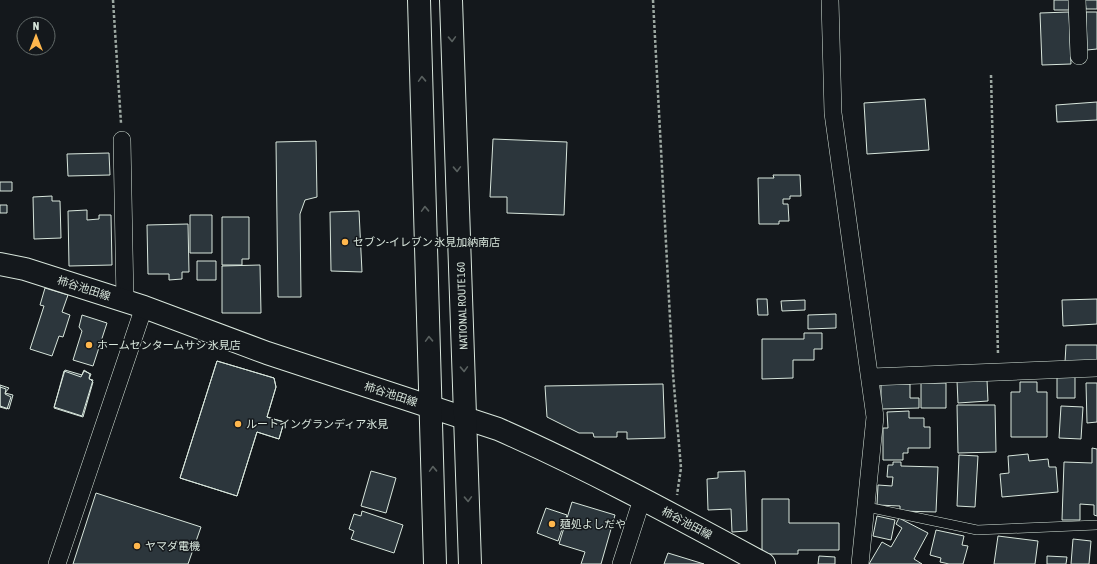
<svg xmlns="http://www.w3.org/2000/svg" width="1097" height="564" viewBox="0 0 1097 564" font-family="'Asap Condensed','Noto Sans JP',sans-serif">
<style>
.building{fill:#2c363c;stroke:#d8e6dc}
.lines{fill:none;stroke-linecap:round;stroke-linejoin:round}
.lane-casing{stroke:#d8e6dc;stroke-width:10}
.street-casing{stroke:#d8e6dc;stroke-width:18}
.secondary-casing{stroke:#d8e6dc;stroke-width:24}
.highway-casing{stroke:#d8e6dc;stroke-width:24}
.path{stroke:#9da8a2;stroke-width:2.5;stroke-dasharray:3 2;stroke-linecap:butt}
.lane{stroke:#14181c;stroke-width:9}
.street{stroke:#14181c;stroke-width:17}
.secondary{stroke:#14181c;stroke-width:22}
.highway{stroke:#14181c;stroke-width:22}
.oneway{stroke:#59605f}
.poi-dot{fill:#ffb74d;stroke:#14181c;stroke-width:1.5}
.labels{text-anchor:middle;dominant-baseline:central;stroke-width:3;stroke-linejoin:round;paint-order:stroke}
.poi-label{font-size:11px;fill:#d8e6dc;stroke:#14181c;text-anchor:start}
.street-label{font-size:11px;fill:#d8e6dc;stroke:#14181c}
</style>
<rect width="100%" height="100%" fill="#14181c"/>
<path class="building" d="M 1054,0 L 1069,0 L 1069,10 L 1054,10 Z
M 1085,0 L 1097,0 L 1097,9 L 1086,9 Z
M 1069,12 L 1071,64 L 1042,65 L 1040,13 Z
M 1086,12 L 1097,12 L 1097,49 L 1087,50 Z
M 925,99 L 929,150 L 867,154 L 864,103 Z
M 1097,102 L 1097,120 L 1057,122 L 1056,105 Z
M 493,139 L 567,142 L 564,215 L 507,213 L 507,197 L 490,197 Z
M 316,141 L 317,197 L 305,200 L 300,214 L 301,297 L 278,297 L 276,142 Z
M 109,153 L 110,175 L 68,176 L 67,154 Z
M 773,175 L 800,175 L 801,196 L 790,196 L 790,199 L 783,199 L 783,204 L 788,204 L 789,221 L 779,221 L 779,224 L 759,224 L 758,178 L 774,178 Z
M 0,182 L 12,182 L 12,191 L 0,191 Z
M 52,196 L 52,201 L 60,201 L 61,238 L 34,239 L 33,197 Z
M 0,205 L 7,205 L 7,213 L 0,213 Z
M 87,210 L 87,220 L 99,219 L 99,215 L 111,215 L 112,265 L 69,266 L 68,211 Z
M 359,211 L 362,272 L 331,271 L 330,212 Z
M 190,215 L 212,215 L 212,253 L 190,253 Z
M 222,217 L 249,217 L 249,259 L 242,259 L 242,265 L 222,265 Z
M 188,224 L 189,272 L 182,272 L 182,279 L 169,280 L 169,274 L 148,274 L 147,225 Z
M 197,261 L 216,261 L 216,280 L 197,280 Z
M 260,265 L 261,313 L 222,313 L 222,266 Z
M 45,288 L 68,295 L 62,312 L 70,315 L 63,337 L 59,336 L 52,356 L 30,349 L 44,306 L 40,305 Z
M 757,299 L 767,299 L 768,315 L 758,315 Z
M 1097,299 L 1097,324 L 1063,326 L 1062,300 Z
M 805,300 L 805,310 L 782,311 L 781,301 Z
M 836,314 L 836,328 L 808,329 L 808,315 Z
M 82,315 L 107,323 L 93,366 L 73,360 L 82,331 L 79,327 Z
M 804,333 L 822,333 L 822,349 L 814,349 L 814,360 L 793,360 L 793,378 L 762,379 L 762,339 L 804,339 Z
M 1066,345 L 1097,345 L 1097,362 L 1065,362 Z
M 217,361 L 274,378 L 276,387 L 267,417 L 284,422 L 279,439 L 257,432 L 237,496 L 180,478 Z
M 217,361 L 274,378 L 276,387 L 267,417 L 284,422 L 279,439 L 257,432 L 237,496 L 180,478 Z
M 65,370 L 82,375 L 84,371 L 91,374 L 89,379 L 93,380 L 82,416 L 54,407 Z
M 84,370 L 90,374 L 89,378 L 93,382 L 83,417 L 54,408 L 64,371 L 81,377 Z
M 1057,377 L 1075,377 L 1075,398 L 1057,398 Z
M 987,380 L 988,401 L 958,403 L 957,381 Z
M 1020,382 L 1037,382 L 1037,392 L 1047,392 L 1047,437 L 1011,437 L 1011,392 L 1020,392 Z
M 921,383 L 946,383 L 946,408 L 921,408 Z
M 1086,383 L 1097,383 L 1097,422 L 1087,423 Z
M 663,384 L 665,438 L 627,439 L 627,432 L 617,432 L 617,437 L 594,437 L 593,433 L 579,433 L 547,417 L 545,386 Z
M 881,384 L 910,384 L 910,398 L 919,398 L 919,408 L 881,409 Z
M 0,385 L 9,388 L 5,393 L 13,395 L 9,409 L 0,406 Z
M 0,387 L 6,389 L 5,394 L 11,397 L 7,409 L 0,407 Z
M 957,405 L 995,405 L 996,452 L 958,453 Z
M 1061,406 L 1083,407 L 1081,439 L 1059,438 Z
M 909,411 L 909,418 L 924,418 L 924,427 L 930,427 L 930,448 L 908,448 L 908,453 L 903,453 L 903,460 L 883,460 L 883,428 L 888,428 L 887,412 Z
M 1092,448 L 1097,449 L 1097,516 L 1094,515 L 1094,505 L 1080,504 L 1080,520 L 1062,520 L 1064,462 L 1092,463 Z
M 1028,454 L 1029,461 L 1048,459 L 1049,467 L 1056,467 L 1058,492 L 1002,497 L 1000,474 L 1009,473 L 1008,456 Z
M 959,455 L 978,456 L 975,507 L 957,506 Z
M 893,462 L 901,462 L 901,466 L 938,467 L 936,512 L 900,511 L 900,506 L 877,505 L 878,485 L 892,486 L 893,477 L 887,477 L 888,465 L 893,465 Z
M 371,471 L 396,478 L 386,513 L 361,506 Z
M 745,471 L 747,531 L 732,532 L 731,509 L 708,510 L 707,479 L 718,478 L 718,472 Z
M 96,493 L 201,527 L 188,564 L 73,564 Z
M 762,499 L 789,499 L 789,523 L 839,523 L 839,550 L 798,550 L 798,554 L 762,554 Z
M 572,502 L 615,515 L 601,564 L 581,564 L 585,552 L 559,544 Z
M 546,508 L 567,515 L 558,541 L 537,533 Z
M 362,511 L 403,525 L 394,553 L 351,539 L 354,531 L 349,529 L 354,514 L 361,516 Z
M 877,516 L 895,520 L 891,540 L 873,536 Z
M 899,518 L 928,533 L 914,559 L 922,564 L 869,564 L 882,542 L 891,547 L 902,528 L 896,524 Z
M 936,530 L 964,536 L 962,545 L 968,546 L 963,564 L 949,564 L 940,562 L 941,558 L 930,555 Z
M 998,536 L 1038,541 L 1035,564 L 994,564 Z
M 1073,539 L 1091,541 L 1089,564 L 1071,564 Z
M 668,553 L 704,564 L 664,564 Z
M 819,556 L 835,557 L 835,564 L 818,564 Z
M 1047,556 L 1067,557 L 1066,564 L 1047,564 Z"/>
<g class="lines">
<defs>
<path id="lane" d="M 867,507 L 977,530 L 1097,525"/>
<path id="street" d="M 830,0 L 833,113 L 875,417 L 860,564
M 1077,0 L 1079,56
M 122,140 L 125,301
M 871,377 L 1097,368
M 57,564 L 144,307
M 621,564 L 642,499"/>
<path id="secondary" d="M 0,264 L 25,269 L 144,307 L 267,353 L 498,429 C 589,469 677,517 764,564"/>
<path id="highway" d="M 419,0 L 435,564
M 451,0 L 470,564"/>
</defs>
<use href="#lane" class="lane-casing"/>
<use href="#street" class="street-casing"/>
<use href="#secondary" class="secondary-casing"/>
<use href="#highway" class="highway-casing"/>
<path class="path" d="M 113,0 L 121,123
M 653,0 L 673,374 L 681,468 L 677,495
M 991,75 L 998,354"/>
<use href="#lane" class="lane"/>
<use href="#street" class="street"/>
<use href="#secondary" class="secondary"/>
<use href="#highway" class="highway"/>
</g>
<defs><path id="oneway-chevron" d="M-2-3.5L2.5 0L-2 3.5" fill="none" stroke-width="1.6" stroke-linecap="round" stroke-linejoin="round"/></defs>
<g class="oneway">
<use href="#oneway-chevron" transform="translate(452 39) rotate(88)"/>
<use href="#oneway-chevron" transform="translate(422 79) rotate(-92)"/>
<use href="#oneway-chevron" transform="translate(457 169) rotate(88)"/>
<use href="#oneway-chevron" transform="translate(425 209) rotate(-92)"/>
<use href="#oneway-chevron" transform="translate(429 339) rotate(-92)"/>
<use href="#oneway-chevron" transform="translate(464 369) rotate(88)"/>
<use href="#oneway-chevron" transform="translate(433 469) rotate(-92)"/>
<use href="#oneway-chevron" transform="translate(468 499) rotate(88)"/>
</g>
<g class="poi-dot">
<circle cx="345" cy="242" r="4"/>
<circle cx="89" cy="345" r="4"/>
<circle cx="238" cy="424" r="4"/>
<circle cx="552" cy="524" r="4"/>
<circle cx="137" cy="546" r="4"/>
</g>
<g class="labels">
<g class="poi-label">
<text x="353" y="242">セブン-イレブン 氷見加納南店</text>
<text x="97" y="345">ホームセンタームサシ 氷見店</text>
<text x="246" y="424">ルートイングランディア氷見</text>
<text x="560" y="524">麺処よしだや</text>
<text x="145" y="546">ヤマダ電機</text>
</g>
<g class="street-label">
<text transform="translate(84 288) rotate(18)">柿谷池田線</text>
<text transform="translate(462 306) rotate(-92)">NATIONAL ROUTE 160</text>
<text transform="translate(391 394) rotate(18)">柿谷池田線</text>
<text transform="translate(687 523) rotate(28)">柿谷池田線</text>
</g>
</g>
<g transform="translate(36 36)"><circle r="19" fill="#14181c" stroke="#626a69"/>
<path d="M0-3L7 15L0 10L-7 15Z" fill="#ffb74d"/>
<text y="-6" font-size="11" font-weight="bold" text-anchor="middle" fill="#d8e6dc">N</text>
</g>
</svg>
